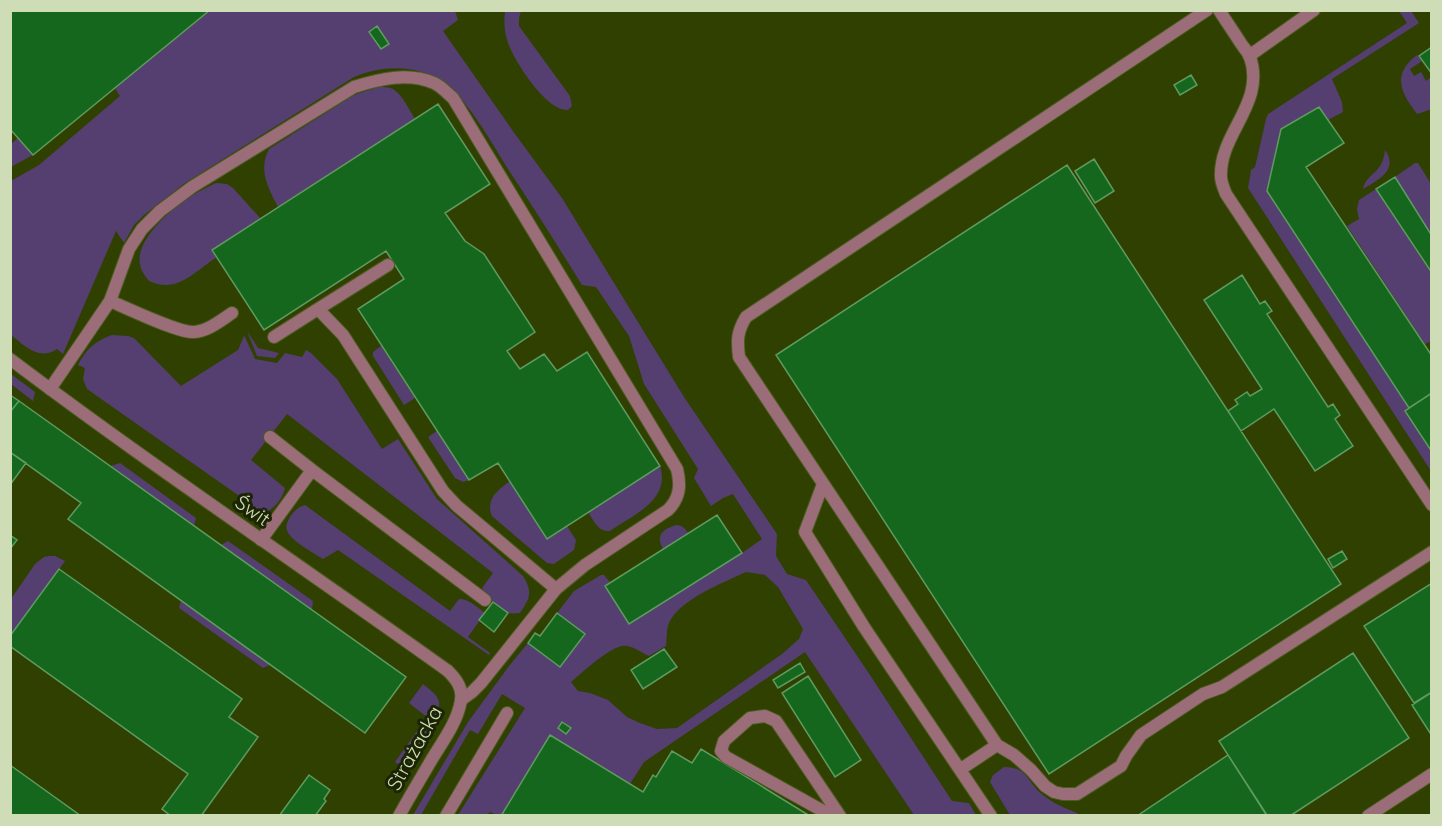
<svg xmlns="http://www.w3.org/2000/svg" width="1442" height="826" viewBox="0 0 1442 826" font-family="Quicksand,sans-serif">
<style>
.green{fill:#553e70;fill-rule:evenodd}
.building{fill:#16671e;stroke:#5f9b60;stroke-width:1.5}
.lines{fill:none;stroke-linecap:round;stroke-linejoin:round}
.lane-casing{stroke:#4d5c21;stroke-width:14}
.street-casing{stroke:#4d5c21;stroke-width:14}
.lane{stroke:#9b6d78;stroke-width:12}
.street{stroke:#9b6d78;stroke-width:12}
.labels{text-anchor:middle;dominant-baseline:central;stroke-width:6;stroke-linejoin:round;paint-order:stroke}
.street-label{font-size:20px;fill:#cfddb7;stroke:#1b2504}
</style>
<rect width="100%" height="100%" fill="#304000"/>
<path class="green" d="M 210,11 L 455,11 L 458,20 L 443,31 L 515,134 L 562,198 L 684,397 L 777,534 L 776,556 L 787,574 L 806,580 L 870,675 L 952,801 L 969,803 L 976,815 L 914,815 L 805,652 L 644,762 L 630,784 L 550,735 L 501,815 L 497,815 L 490,812 L 487,815 L 458,815 L 525,708 L 502,694 L 478,734 L 470,730 L 421,815 L 413,815 L 468,722 L 509,666 L 528,643 L 560,667 L 584,634 L 557,613 L 574,591 L 601,575 L 604,575 L 610,582 L 605,586 L 629,624 L 742,553 L 762,539 L 733,494 L 723,498 L 711,506 L 694,478 L 698,469 L 644,384 L 629,336 L 596,287 L 582,285 C 558,246 533,207 508,169 C 491,142 466,95 438,79 C 412,64 381,66 354,77 L 185,183 L 144,215 L 134,225 L 124,243 L 116,231 L 63,354 L 57,349 C 39,361 25,346 11,335 L 11,181 L 39,165 L 120,96 L 115,88 ZM 746,572 L 765,575 L 778,587 L 803,629 L 799,639 L 782,654 L 677,728 L 657,729 L 640,723 L 627,717 L 608,700 L 590,693 L 578,691 L 571,682 C 582,673 613,643 627,646 C 634,647 642,653 649,656 L 666,646 C 667,639 666,630 669,623 C 680,599 723,583 746,572 Z
M 505,11 L 521,11 L 519,18 L 519,26 L 570,96 L 572,106 L 568,110 C 546,111 515,62 508,43 C 504,32 504,22 505,11 Z
M 1399,11 L 1411,11 L 1419,23 L 1332,79 L 1342,102 L 1343,112 L 1328,120 L 1319,108 L 1281,129 L 1267,191 L 1409,408 L 1405,411 L 1431,452 L 1431,471 L 1248,188 L 1251,170 L 1255,167 L 1266,119 L 1268,114 L 1407,23 Z
M 1417,55 L 1422,61 L 1410,69 L 1414,76 L 1421,72 L 1426,81 L 1431,77 L 1432,109 L 1417,114 C 1401,93 1391,75 1417,55 Z
M 378,87 C 383,87 389,87 393,89 C 403,95 409,110 415,119 L 278,207 C 268,188 258,170 269,149 L 354,95 Z
M 18,138 L 33,155 L 11,167 L 11,144 Z
M 1385,150 C 1399,170 1378,180 1363,189 C 1366,173 1383,174 1385,150 Z
M 1415,163 L 1418,163 L 1431,184 L 1431,236 L 1395,177 Z
M 216,183 L 227,184 L 233,188 L 261,219 L 212,250 L 217,257 C 194,272 177,294 149,281 C 145,276 141,271 140,264 C 135,240 172,208 191,196 C 199,191 208,187 216,183 Z
M 1376,189 L 1431,273 L 1431,341 L 1425,344 L 1347,226 L 1359,219 L 1357,209 L 1359,200 Z
M 247,331 L 258,348 L 279,353 L 275,358 L 257,356 Z
M 112,335 L 128,336 L 134,338 L 181,386 L 238,350 L 244,336 L 245,337 L 255,359 L 277,363 L 285,353 L 302,357 L 306,350 L 311,353 L 337,379 L 382,449 L 398,439 L 437,499 L 523,576 C 533,592 530,598 520,613 C 516,613 512,614 509,613 C 500,611 485,596 482,588 L 493,573 L 287,414 L 251,460 L 285,488 C 283,498 273,512 262,512 L 87,389 L 83,379 L 85,368 L 78,365 C 86,349 95,341 112,335 Z
M 381,346 L 415,398 L 404,405 L 373,356 L 373,352 Z
M 11,374 L 35,392 L 33,401 L 11,384 Z
M 437,431 L 469,480 L 463,482 L 455,478 L 428,437 Z
M 120,463 L 196,518 L 194,526 L 111,466 Z
M 660,466 C 671,500 633,515 610,531 C 598,532 594,521 588,512 Z
M 510,481 L 567,526 L 576,540 L 574,550 L 554,564 L 547,563 L 492,516 C 485,499 498,490 510,481 Z
M 305,505 L 450,611 L 459,599 C 469,599 477,607 485,613 L 468,637 L 490,653 L 489,655 L 338,550 L 323,559 C 314,553 289,540 287,530 C 285,525 288,521 290,517 C 294,511 298,507 305,505 Z
M 676,525 C 682,525 685,528 688,533 L 663,549 C 655,535 663,529 676,525 Z
M 228,541 L 313,601 L 312,610 L 221,545 Z
M 49,556 L 55,556 L 65,561 L 11,636 L 11,599 L 35,564 L 44,557 Z
M 181,600 L 270,665 L 263,668 L 179,608 Z
M 423,684 C 429,689 437,694 439,702 C 442,714 413,753 406,765 L 399,765 L 395,762 L 427,717 L 409,703 Z
M 1004,767 C 1028,767 1026,781 1042,794 C 1052,803 1065,808 1077,813 L 1078,815 L 1010,815 L 990,782 L 993,775 Z"/>
<path class="building" d="M 10,10 L 210,10 L 33,155 L 10,129 Z
M 377,26 L 389,44 L 381,49 L 369,32 Z
M 1432,47 L 1432,74 L 1419,56 Z
M 1191,75 L 1197,85 L 1180,95 L 1174,85 Z
M 438,104 L 490,184 L 445,213 L 465,241 L 484,254 L 535,332 L 507,351 L 520,369 L 544,354 L 557,371 L 587,352 L 660,466 L 547,539 L 498,463 L 469,480 L 358,309 L 404,279 L 386,251 L 264,330 L 212,250 Z
M 1319,107 L 1344,143 L 1306,167 L 1432,356 L 1432,393 L 1409,408 L 1267,191 L 1281,129 Z
M 1094,159 L 1114,191 L 1095,203 L 1075,171 Z
M 1067,165 L 1341,584 L 1049,774 L 776,355 Z
M 1395,177 L 1432,236 L 1432,273 L 1376,189 Z
M 1242,275 L 1260,304 L 1265,301 L 1272,311 L 1267,314 L 1328,407 L 1333,404 L 1340,415 L 1335,419 L 1353,446 L 1315,471 L 1274,409 L 1241,431 L 1228,411 L 1238,404 L 1235,400 L 1247,392 L 1250,396 L 1262,389 L 1204,300 Z
M 1432,393 L 1432,452 L 1405,411 Z
M 10,395 L 19,401 L 10,412 Z
M 19,401 L 406,677 L 365,733 L 68,519 L 81,503 L 10,452 L 10,412 Z
M 10,452 L 26,463 L 10,485 Z
M 717,515 L 742,553 L 629,624 L 605,586 Z
M 10,535 L 17,540 L 10,549 Z
M 1342,551 L 1347,559 L 1333,568 L 1328,559 Z
M 59,569 L 242,699 L 229,717 L 258,737 L 201,816 L 171,816 L 162,809 L 188,774 L 10,646 L 10,636 Z
M 1432,583 L 1432,692 L 1414,703 L 1364,626 Z
M 493,602 L 508,613 L 494,632 L 479,620 Z
M 557,613 L 585,634 L 560,667 L 528,643 L 535,633 L 540,636 Z
M 664,649 L 677,667 L 643,689 L 631,670 Z
M 1353,653 L 1409,738 L 1290,816 L 1267,816 L 1219,741 Z
M 800,663 L 805,672 L 778,688 L 773,680 Z
M 808,676 L 861,760 L 835,777 L 782,693 Z
M 1432,692 L 1432,736 L 1412,705 Z
M 562,722 L 571,728 L 566,734 L 558,728 Z
M 550,735 L 643,792 L 653,775 L 656,777 L 672,751 L 692,763 L 701,749 L 810,816 L 501,816 Z
M 1228,755 L 1267,815 L 1137,816 Z
M 10,765 L 81,816 L 10,816 Z
M 309,775 L 330,790 L 324,799 L 326,801 L 315,816 L 279,816 Z"/>
<g class="lines">
<defs>
<path id="lane" d="M 1219,10 C 1226,21 1233,31 1240,42 C 1243,47 1248,52 1250,57 C 1266,104 1219,133 1221,177 C 1221,182 1224,189 1226,194 L 1432,505
M 1249,56 L 1314,10
M 110,301 C 127,308 178,333 194,332 C 208,331 220,321 232,313
M 318,309 L 388,265
M 274,337 L 318,309 L 343,335 L 443,491 L 457,506 L 556,589
M 50,389 L 110,301 L 129,249 L 142,229 L 160,211 L 192,187 L 354,87 C 379,79 408,72 434,83 C 441,86 447,93 453,98 L 677,469 C 681,485 680,498 668,510 L 585,565 L 556,589 L 481,683 L 472,692 L 461,700
M 270,437 L 312,470
M 823,484 L 805,532 L 864,627 L 991,816
M 261,540 L 312,470 L 485,600
M 997,745 L 739,357 C 737,340 737,332 746,317 L 1207,10
M 961,769 L 997,745 L 1014,755 L 1031,770 L 1045,786 L 1054,792 L 1063,794 L 1077,794 L 1121,766 L 1126,756 L 1141,735 L 1203,694 L 1222,687 L 1432,552
M 446,816 L 507,713
M 832,816 L 726,757 L 721,751 L 724,741 L 750,718 L 765,716 L 776,721 L 840,816
M 1368,816 L 1432,774"/>
<path id="street" d="M 10,359 C 153,467 303,567 448,671 C 456,679 463,688 461,700 C 458,721 443,741 432,759 C 421,778 410,796 399,816"/>
</defs>
<use href="#lane" class="lane-casing"/>
<use href="#street" class="street-casing"/>
<use href="#lane" class="lane"/>
<use href="#street" class="street"/>
</g>
<g class="labels">
<g class="street-label">
<text transform="translate(253 510) rotate(35)">Świt</text>
<text transform="translate(414 748) rotate(-61)">Strażacka</text>
</g>
</g>
<rect width="1442" height="826" fill="none" stroke="#cfddb7" stroke-width="24"/>
</svg>
